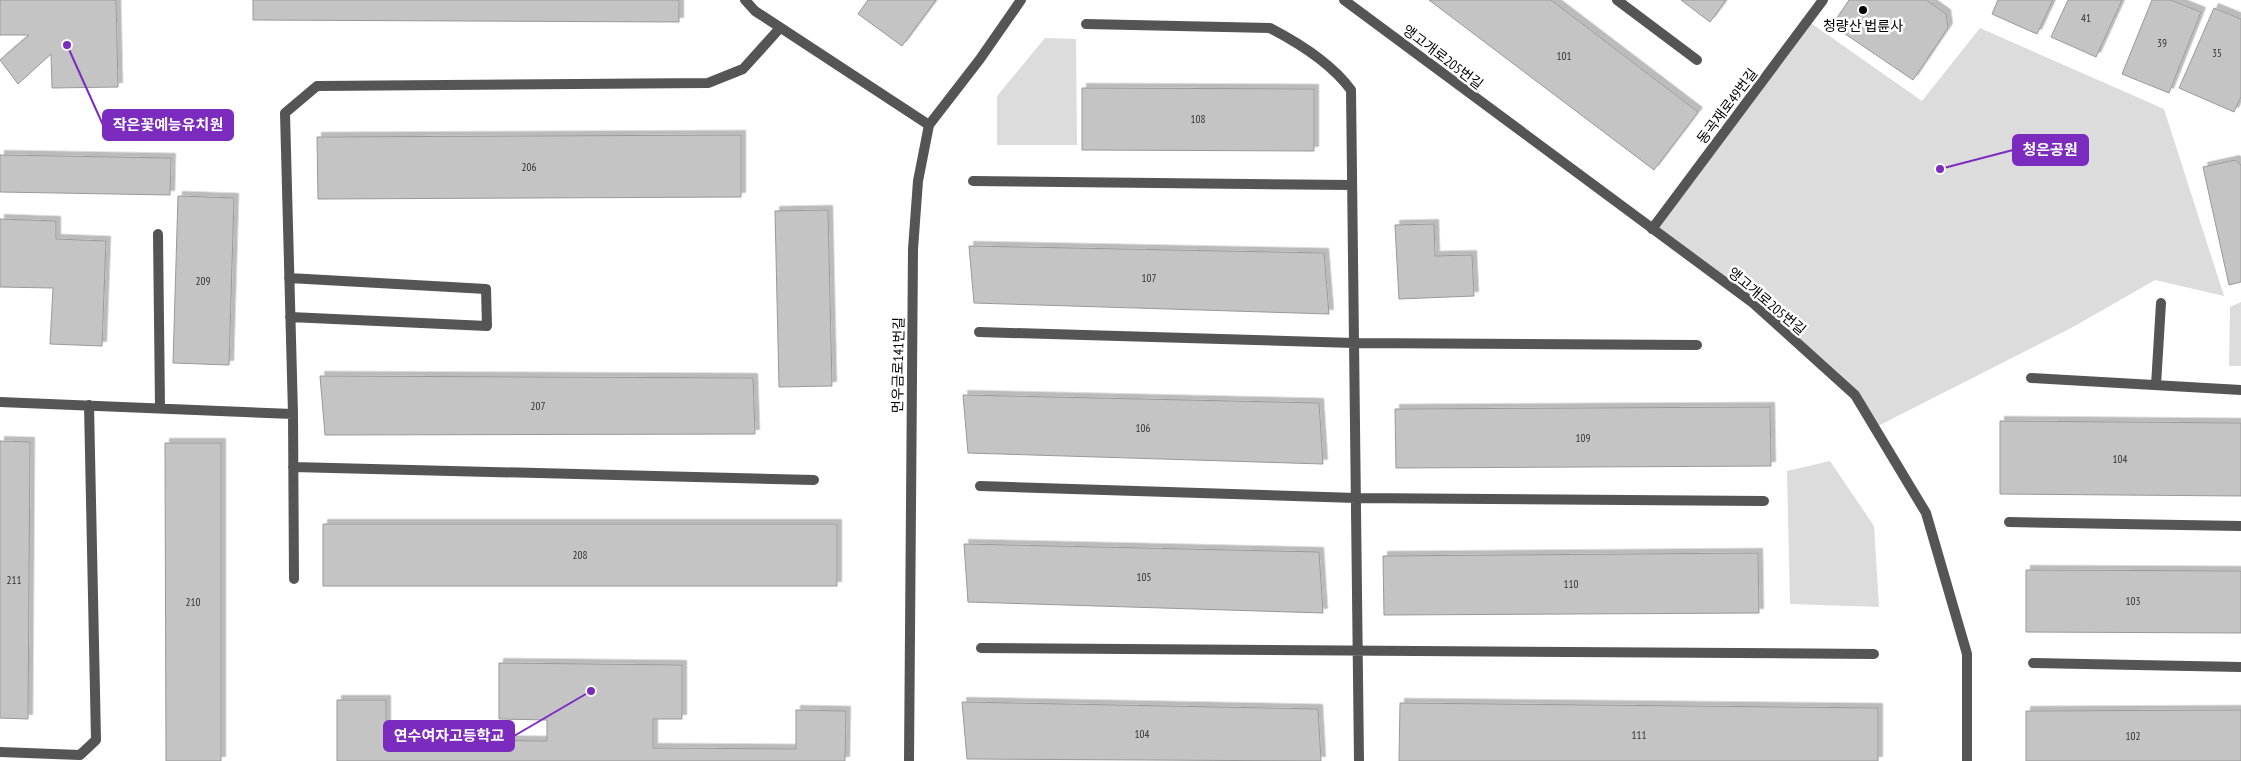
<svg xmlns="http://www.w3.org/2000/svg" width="2241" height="761" viewBox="0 0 2241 761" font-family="'PT Sans Narrow','Noto Sans KR',sans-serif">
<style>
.green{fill:#dcdcdc}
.building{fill:#c4c4c4;stroke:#999;filter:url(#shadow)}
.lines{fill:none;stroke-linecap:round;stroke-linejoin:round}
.service{stroke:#555;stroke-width:10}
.minor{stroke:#555;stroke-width:10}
.poi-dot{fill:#000;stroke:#fff;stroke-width:2}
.labels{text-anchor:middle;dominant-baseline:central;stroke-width:5;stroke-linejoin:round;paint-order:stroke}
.number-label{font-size:11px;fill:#313131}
.poi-label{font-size:14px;fill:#000;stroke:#fff}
.street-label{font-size:14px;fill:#000;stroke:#fff}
.leader{fill:none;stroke:#7b2cbf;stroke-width:2}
.callout-dot{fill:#7b2cbf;stroke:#fff;stroke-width:2}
.callout{fill:#7b2cbf;stroke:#7b2cbf;stroke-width:2}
.callout-label{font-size:15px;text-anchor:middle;font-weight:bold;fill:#fff}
</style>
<defs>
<filter id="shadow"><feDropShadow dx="4.5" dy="-4.5" stdDeviation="0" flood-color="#0004"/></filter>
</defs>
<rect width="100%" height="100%" fill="#fff"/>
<path class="green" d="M 1808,21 L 1922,101 L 1980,28 L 2164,109 L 2224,296 L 2155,280 L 2073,327 L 1874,428 L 1855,395 L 1753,303 L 1652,229 Z
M 1045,38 L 1076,39 L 1077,145 L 997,145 L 997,96 Z
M 2241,302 L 2241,366 L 2229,366 L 2230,307 Z
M 1830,461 L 1874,526 L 1879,607 L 1790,604 L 1787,471 Z"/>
<path class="building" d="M 0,0 L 116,0 L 118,87 L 52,88 L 51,54 L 18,84 L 0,60 L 29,35 L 0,35 Z
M 253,0 L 679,0 L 679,22 L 253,20 Z
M 868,0 L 936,0 L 902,46 L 858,14 Z
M 1429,0 L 1551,0 L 1698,112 L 1654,170 Z
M 1681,0 L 1726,0 L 1710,22 Z
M 1849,0 L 1926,0 L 1946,14 L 1948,28 L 1913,80 L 1832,25 Z
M 1998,0 L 2053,0 L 2037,34 L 1992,14 Z
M 2068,0 L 2122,0 L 2096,57 L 2051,37 Z
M 2152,0 L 2171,0 L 2201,12 L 2169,93 L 2122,74 Z
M 2214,8 L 2241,19 L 2241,97 L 2234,112 L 2179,88 Z
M 1082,88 L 1314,89 L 1314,151 L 1082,150 Z
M 741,135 L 741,197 L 318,199 L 317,137 Z
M 0,155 L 171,158 L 170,195 L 0,192 Z
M 2235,160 L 2241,165 L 2241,282 L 2229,285 L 2203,167 Z
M 178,196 L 234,198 L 229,365 L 173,363 Z
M 828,210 L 832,386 L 779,387 L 775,211 Z
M 0,219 L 56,221 L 56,239 L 106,241 L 102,346 L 50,344 L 53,288 L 0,287 Z
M 1434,224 L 1435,256 L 1472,255 L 1474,296 L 1399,299 L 1395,225 Z
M 969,246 L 1324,253 L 1329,314 L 974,303 Z
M 320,376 L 753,378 L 755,434 L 325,435 Z
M 963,395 L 1319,403 L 1323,464 L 968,453 Z
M 1770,407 L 1771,466 L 1396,468 L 1395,409 Z
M 2000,421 L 2241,423 L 2241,496 L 2000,494 Z
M 0,441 L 30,442 L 28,719 L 0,718 Z
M 165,443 L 221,443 L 221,761 L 166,761 Z
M 323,524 L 837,524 L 837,586 L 323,586 Z
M 964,544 L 1319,552 L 1323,613 L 968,602 Z
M 1758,553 L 1759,613 L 1384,615 L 1383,556 Z
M 2026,570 L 2241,571 L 2241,633 L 2026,632 Z
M 499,663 L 682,665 L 682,719 L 653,719 L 653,748 L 796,749 L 796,710 L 846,711 L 845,761 L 337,761 L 337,700 L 386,700 L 386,739 L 547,741 L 547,720 L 499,719 Z
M 962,702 L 1318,709 L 1321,761 L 967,759 Z
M 1400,703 L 1878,708 L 1878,761 L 1399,761 Z
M 2241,710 L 2241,761 L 2026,761 L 2026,711 Z"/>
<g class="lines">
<path class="service" d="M 745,0 L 755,11 L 929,125
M 1617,0 L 1697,60
M 1086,24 L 1270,28 C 1299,43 1332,64 1351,90 L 1359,761
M 973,181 L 1352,185
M 1652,229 L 1823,0
M 158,234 L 160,407
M 289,278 L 486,289 L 487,326 L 290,317
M 979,332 L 1354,343 L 1697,345
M 2031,378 L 2241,390
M 2156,385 L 2161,303
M 0,402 L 293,414
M 293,467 L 814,480
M 980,486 L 1356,498 L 1764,501
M 2009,522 L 2241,526
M 294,579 L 293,414 L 285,113 L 317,86 L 708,83 L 743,69 L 780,28
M 981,648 L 1874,654
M 2033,663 L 2241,667
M 0,752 L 80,755 L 96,740 L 89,405"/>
<path class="minor" d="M 1344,0 L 1753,303 L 1855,395 L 1926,513 L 1967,654 L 1967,761
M 909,761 L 913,249 L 918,181 L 929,125 L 980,59 L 1021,0"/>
</g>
<circle class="poi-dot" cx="1863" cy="10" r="5"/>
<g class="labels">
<g class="number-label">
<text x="2086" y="18">41</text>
<text x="2162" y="43">39</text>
<text x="2217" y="53">35</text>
<text x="1564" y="56">101</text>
<text x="1198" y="119">108</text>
<text x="529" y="167">206</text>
<text x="1149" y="278">107</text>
<text x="203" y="281">209</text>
<text x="538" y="406">207</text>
<text x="1143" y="428">106</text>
<text x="1583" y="438">109</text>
<text x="2120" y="459">104</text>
<text x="580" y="555">208</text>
<text x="1144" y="577">105</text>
<text x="14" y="580">211</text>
<text x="1571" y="584">110</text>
<text x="2133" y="601">103</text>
<text x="193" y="602">210</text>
<text x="1142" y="734">104</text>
<text x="1639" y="735">111</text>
<text x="2133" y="736">102</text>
</g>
<g class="poi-label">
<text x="1863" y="26">청량산 법륜사</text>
</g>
<g class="street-label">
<text transform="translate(1443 57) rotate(37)">앵고개로205번길</text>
<text transform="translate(1727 106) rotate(-53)">동곡재로49번길</text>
<text transform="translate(1767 301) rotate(40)">앵고개로205번길</text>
<text transform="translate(898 365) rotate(-89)">먼우금로141번길</text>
</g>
</g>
<path class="leader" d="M67 45L103 125M1940 169L2013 150M591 691L514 736"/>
<g class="callout-dot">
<circle cx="67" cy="45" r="5"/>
<circle cx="1940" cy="169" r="5"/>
<circle cx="591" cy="691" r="5"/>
</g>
<g class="callout">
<rect x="103" y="110" width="130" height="30" rx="5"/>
<rect x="2013" y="135" width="75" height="30" rx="5"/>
<rect x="384" y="721" width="130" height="30" rx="5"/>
</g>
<g class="callout-label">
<text x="168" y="130">작은꽃예능유치원</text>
<text x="2050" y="155">청은공원</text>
<text x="449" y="741">연수여자고등학교</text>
</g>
</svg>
